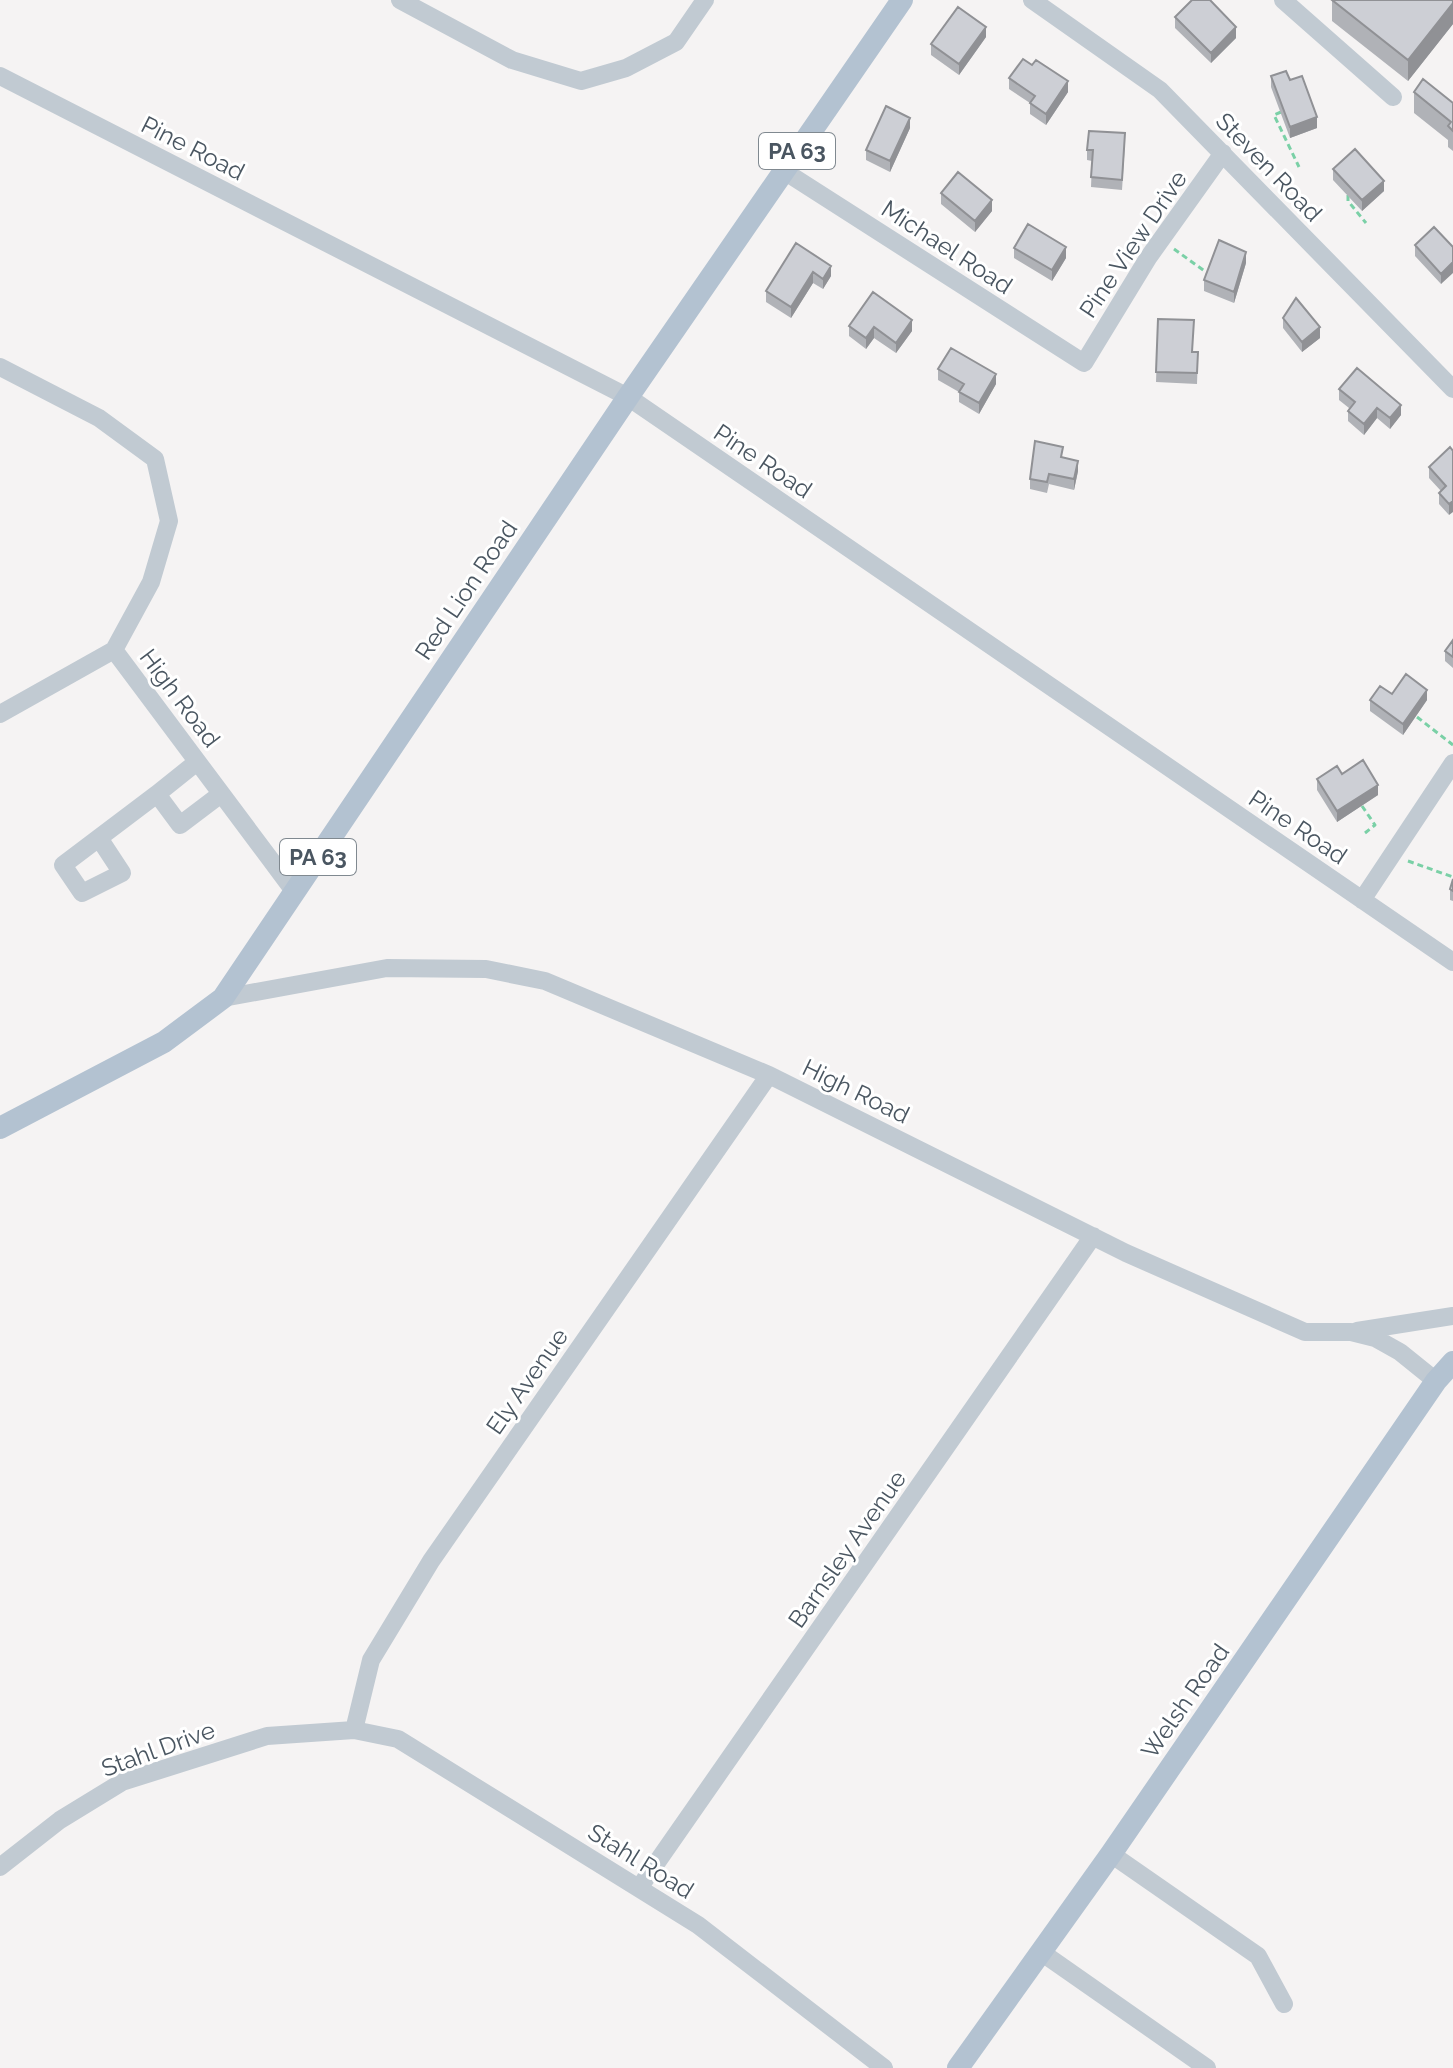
<svg xmlns="http://www.w3.org/2000/svg" width="1453" height="2068" viewBox="0 0 1453 2068" font-family="Raleway,sans-serif">
<style>
.lines{fill:none;stroke-linecap:round;stroke-linejoin:round}
.path{stroke:#7ad0a6;stroke-width:3;stroke-dasharray:6 4;stroke-linecap:butt}
.minor{stroke:#c1cad2;stroke-width:18}
.major{stroke:#b3c2d1;stroke-width:22}
.wall{fill:#b0b2b7}
.shaded-wall{fill:#909195}
.building{fill:#cdcfd5;stroke:#909195;stroke-width:2}
.labels{text-anchor:middle;dominant-baseline:central;stroke-width:6;stroke-linejoin:round;paint-order:stroke}
.shield{fill:#fff;stroke:#808990;stroke-width:2}
.shield-label{font-size:22px;font-weight:bold;fill:#4a5661}
.street-label{font-size:24px;fill:#4a5661;stroke:#fff}
</style>
<rect width="100%" height="100%" fill="#f5f3f3"/>
<g class="lines">
<path class="path" d="M 1281,112 L 1274,115 L 1299,167
M 1348,195 L 1348,201 L 1366,223
M 1174,249 L 1210,275
M 1417,717 L 1453,745
M 1362,806 L 1375,825 L 1365,833
M 1408,861 L 1453,877"/>
<path class="minor" d="M 400,0 L 512,60 L 581,81 L 626,68 L 676,42 L 705,0
M 1032,0 L 1160,90 L 1453,389
M 1283,0 L 1393,97
M 0,76 L 628,397 L 1453,962
M 784,171 L 1084,363 L 1148,258 L 1223,153
M 0,367 L 99,418 L 155,459 L 169,521 L 151,582 L 114,650 L 294,891
M 0,714 L 114,650
M 197,762 L 157,794 L 180,825 L 221,794
M 99,838 L 122,873 L 82,893 L 63,865 L 157,794
M 1362,900 L 1453,763
M 223,998 L 387,968 L 486,969 L 545,981 L 769,1075 L 1126,1253 L 1305,1332 L 1351,1332 L 1375,1338 L 1400,1352 L 1436,1381
M 1357,1331 L 1453,1316
M 354,1730 L 371,1660 L 431,1561 L 769,1075
M 1111,1854 L 1258,1956 L 1284,2004
M 0,1867 L 60,1820 L 122,1782 L 267,1736 L 354,1730 L 398,1739 L 698,1925 L 884,2068
M 639,1888 L 1093,1236
M 1041,1952 L 1207,2068"/>
<path class="major" d="M 0,1128 L 164,1042 L 223,998 L 628,397 L 902,0
M 958,2068 L 1111,1854 L 1436,1381 L 1453,1362"/>
</g>
<path class="wall" d="M 1332,0 L 1453,0 L 1453,24 L 1408,81 L 1332,21 Z
M 1175,17 L 1236,38 L 1211,63 L 1175,28 Z
M 986,37 L 959,75 L 931,55 L 931,44 Z
M 1271,76 L 1290,80 L 1317,128 L 1290,138 L 1271,87 Z
M 1009,78 L 1068,92 L 1046,125 L 1030,114 L 1030,103 L 1009,89 Z
M 1414,92 L 1453,103 L 1453,151 L 1448,147 L 1448,140 L 1414,113 Z
M 910,128 L 890,172 L 866,160 L 866,150 Z
M 1125,143 L 1122,190 L 1091,187 L 1092,161 L 1087,160 L 1087,150 Z
M 1333,169 L 1384,191 L 1362,211 L 1333,180 Z
M 941,193 L 992,211 L 975,232 L 941,204 Z
M 796,243 L 831,276 L 823,289 L 813,283 L 791,318 L 766,302 L 766,291 Z
M 1415,245 L 1453,247 L 1441,284 L 1415,256 Z
M 1014,248 L 1066,258 L 1052,281 L 1014,258 Z
M 1246,263 L 1234,303 L 1204,291 L 1204,280 Z
M 1283,318 L 1320,338 L 1302,352 L 1283,328 Z
M 1158,319 L 1193,352 L 1198,352 L 1197,384 L 1156,382 Z
M 849,326 L 912,331 L 896,353 L 874,338 L 866,349 L 849,336 Z
M 938,369 L 996,384 L 979,414 L 959,402 L 959,392 L 938,380 Z
M 1339,389 L 1401,415 L 1390,429 L 1377,418 L 1364,435 L 1348,421 L 1348,411 L 1349,408 L 1339,400 Z
M 1450,447 L 1449,515 L 1439,504 L 1439,493 L 1441,491 L 1429,478 L 1429,467 Z
M 1063,457 L 1078,471 L 1074,490 L 1049,484 L 1047,493 L 1030,489 L 1030,479 Z
M 1453,640 L 1453,668 L 1445,661 L 1445,651 Z
M 1392,694 L 1427,700 L 1403,735 L 1370,711 L 1370,700 Z
M 1342,774 L 1378,795 L 1337,822 L 1317,790 L 1317,779 Z
M 1453,879 L 1453,901 L 1450,900 L 1450,889 Z"/>
<path class="shaded-wall" d="M 1453,3 L 1453,24 L 1408,81 L 1408,60 Z
M 986,27 L 986,37 L 959,75 L 959,64 Z
M 1236,27 L 1236,38 L 1211,63 L 1211,53 Z
M 1068,81 L 1068,92 L 1046,125 L 1046,114 Z
M 1317,117 L 1317,128 L 1290,138 L 1290,127 Z
M 910,118 L 910,128 L 890,172 L 890,161 Z
M 1384,181 L 1384,191 L 1362,211 L 1362,200 Z
M 992,200 L 992,211 L 975,232 L 975,221 Z
M 1066,247 L 1066,258 L 1052,281 L 1052,270 Z
M 1246,252 L 1246,263 L 1234,303 L 1234,292 Z
M 1453,262 L 1453,273 L 1441,284 L 1441,274 Z
M 831,266 L 831,276 L 823,289 L 823,279 Z
M 813,272 L 813,283 L 791,318 L 791,307 Z
M 912,320 L 912,331 L 896,353 L 896,343 Z
M 874,327 L 874,338 L 866,349 L 866,338 Z
M 1320,327 L 1320,338 L 1302,352 L 1302,342 Z
M 996,374 L 996,384 L 979,414 L 979,403 Z
M 1401,405 L 1401,415 L 1390,429 L 1390,418 Z
M 1377,408 L 1377,418 L 1364,435 L 1364,424 Z
M 1078,461 L 1078,471 L 1074,490 L 1074,479 Z
M 1453,501 L 1453,512 L 1449,515 L 1449,504 Z
M 1427,690 L 1427,700 L 1403,735 L 1403,724 Z
M 1378,785 L 1378,795 L 1337,822 L 1337,811 Z"/>
<path class="building" d="M 1192,0 L 1210,0 L 1236,27 L 1211,53 L 1175,17 Z
M 1332,0 L 1453,0 L 1453,3 L 1408,60 Z
M 958,7 L 986,27 L 959,64 L 931,44 Z
M 1023,59 L 1032,65 L 1036,60 L 1068,81 L 1046,114 L 1030,103 L 1035,96 L 1009,78 Z
M 1286,71 L 1290,80 L 1302,76 L 1317,117 L 1290,127 L 1271,76 Z
M 1423,79 L 1453,103 L 1453,131 L 1448,126 L 1451,122 L 1414,92 Z
M 886,106 L 910,118 L 890,161 L 866,150 Z
M 1089,131 L 1125,133 L 1122,180 L 1091,177 L 1093,150 L 1087,150 Z
M 1355,149 L 1384,181 L 1362,200 L 1333,169 Z
M 958,172 L 992,200 L 975,221 L 941,193 Z
M 1028,224 L 1066,247 L 1052,270 L 1014,248 Z
M 1434,227 L 1453,247 L 1453,262 L 1441,274 L 1415,245 Z
M 1219,240 L 1246,252 L 1234,292 L 1204,280 Z
M 796,243 L 831,266 L 823,279 L 813,272 L 791,307 L 766,291 Z
M 873,292 L 912,320 L 896,343 L 874,327 L 866,338 L 849,326 Z
M 1296,298 L 1320,327 L 1302,342 L 1283,318 Z
M 1158,319 L 1194,320 L 1192,352 L 1198,352 L 1197,373 L 1156,372 Z
M 951,348 L 996,374 L 979,403 L 959,392 L 964,384 L 938,369 Z
M 1357,368 L 1401,405 L 1390,418 L 1377,408 L 1364,424 L 1348,411 L 1355,402 L 1339,389 Z
M 1035,441 L 1063,447 L 1061,457 L 1078,461 L 1074,479 L 1049,474 L 1047,482 L 1030,479 Z
M 1450,447 L 1453,451 L 1453,501 L 1449,504 L 1439,493 L 1446,486 L 1429,467 Z
M 1453,640 L 1453,657 L 1445,651 Z
M 1406,674 L 1427,690 L 1403,724 L 1370,700 L 1380,686 L 1392,694 Z
M 1363,760 L 1378,785 L 1337,811 L 1317,779 L 1337,766 L 1342,774 Z
M 1453,879 L 1453,891 L 1450,889 Z"/>
<g class="labels">
<g class="shield">
<rect x="759" y="133" width="76" height="36" rx="6"/>
<rect x="280" y="839" width="76" height="36" rx="6"/>
</g>
<g class="shield-label">
<text x="797" y="151">PA 63</text>
<text x="318" y="857">PA 63</text>
</g>
<g class="street-label">
<text transform="translate(193 148) rotate(27)">Pine Road</text>
<text transform="translate(1269 167) rotate(46)">Steven Road</text>
<text transform="translate(1133 244) rotate(-56)">Pine View Drive</text>
<text transform="translate(947 247) rotate(33)">Michael Road</text>
<text transform="translate(763 461) rotate(34)">Pine Road</text>
<text transform="translate(466 590) rotate(-56)">Red Lion Road</text>
<text transform="translate(180 698) rotate(53)">High Road</text>
<text transform="translate(1298 827) rotate(34)">Pine Road</text>
<text transform="translate(856 1091) rotate(26)">High Road</text>
<text transform="translate(527 1381) rotate(-55)">Ely Avenue</text>
<text transform="translate(847 1549) rotate(-55)">Barnsley Avenue</text>
<text transform="translate(1185 1701) rotate(-55)">Welsh Road</text>
<text transform="translate(158 1749) rotate(-20)">Stahl Drive</text>
<text transform="translate(641 1861) rotate(32)">Stahl Road</text>
</g>
</g>
</svg>
